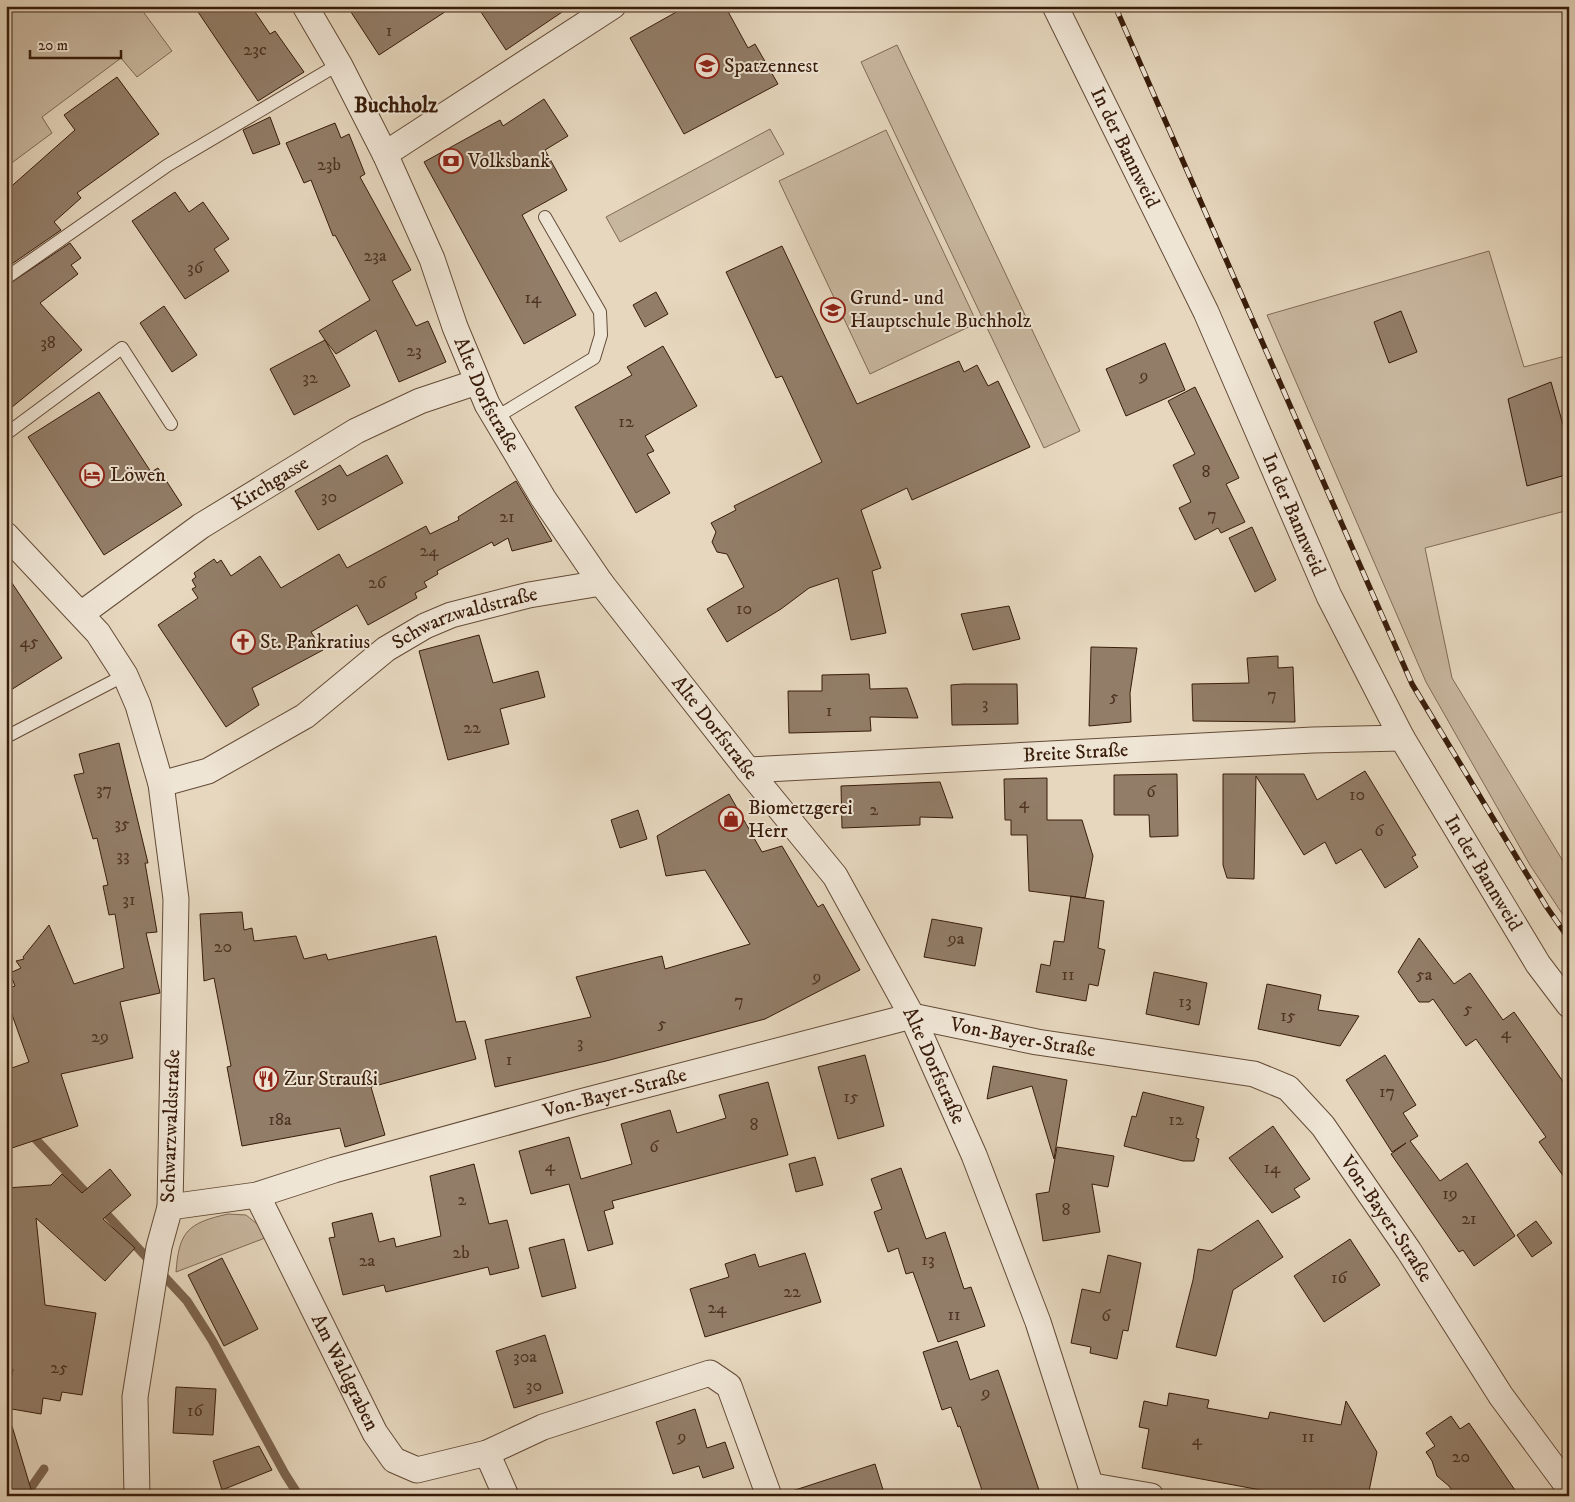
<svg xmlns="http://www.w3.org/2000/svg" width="1575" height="1502" viewBox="0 0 1575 1502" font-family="'IM FELL DW Pica',serif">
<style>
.green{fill:#c8b79f;stroke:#806a54}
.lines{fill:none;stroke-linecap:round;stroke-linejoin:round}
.stream{stroke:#7d6651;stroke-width:9}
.building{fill:#927d68;stroke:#381c0a}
.lane-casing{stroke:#644b37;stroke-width:14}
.street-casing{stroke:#644b37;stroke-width:27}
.lane{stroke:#efe5d5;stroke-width:12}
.street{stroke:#efe5d5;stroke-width:25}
.rail-casing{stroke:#381c0a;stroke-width:5.5}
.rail{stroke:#efe5d5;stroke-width:4;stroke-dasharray:11;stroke-linecap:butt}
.labels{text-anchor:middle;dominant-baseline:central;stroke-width:4;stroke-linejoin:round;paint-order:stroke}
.number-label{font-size:18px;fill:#4e3422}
.poi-label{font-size:20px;fill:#381c0a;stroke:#efe5d5;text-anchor:start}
.street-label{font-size:20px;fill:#381c0a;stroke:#efe5d5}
.quarter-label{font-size:22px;font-weight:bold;fill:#381c0a;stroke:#efe5d5}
</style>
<rect width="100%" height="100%" fill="#e6d7be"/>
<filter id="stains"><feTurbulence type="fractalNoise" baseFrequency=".004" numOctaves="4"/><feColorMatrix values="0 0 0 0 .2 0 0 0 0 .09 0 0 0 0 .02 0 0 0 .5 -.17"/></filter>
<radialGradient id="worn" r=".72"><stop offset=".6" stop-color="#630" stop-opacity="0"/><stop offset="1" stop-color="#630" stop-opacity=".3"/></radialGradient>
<path class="green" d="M 6,6 L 139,6 L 172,51 L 137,77 L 121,58 L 42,117 L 52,133 L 9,165 L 6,162 Z
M 897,45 L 1080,431 L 1044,448 L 861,62 Z
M 770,129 L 784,154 L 620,242 L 606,217 Z
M 886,130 L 977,323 L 870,374 L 779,181 Z
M 1489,251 L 1524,367 L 1569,355 L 1569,510 L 1425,548 L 1452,678 L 1569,871 L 1569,924 L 1530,865 L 1426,682 L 1267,315 Z
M 228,1214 L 246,1215 L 257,1224 L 265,1238 L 176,1272 C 179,1231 188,1223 228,1214 Z"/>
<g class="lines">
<path class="stream" d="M 28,1131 L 91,1198
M 100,1207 L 187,1301 L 212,1340 L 285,1474 L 299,1496
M 25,1496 L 44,1469"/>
</g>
<path class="building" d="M 194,6 L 251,6 L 270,34 L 275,31 L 304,72 L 258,101 Z
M 347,6 L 454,6 L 379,55 Z
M 477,6 L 571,6 L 506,50 Z
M 687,6 L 725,6 L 748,48 L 755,44 L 778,84 L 684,134 L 630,38 Z
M 117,77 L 159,134 L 77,193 L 81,198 L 54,222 L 61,230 L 6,268 L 6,191 L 75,130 L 64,115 Z
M 544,99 L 568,136 L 545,150 L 567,190 L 522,215 L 576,315 L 524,344 L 424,162 L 500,120 L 503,126 Z
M 270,117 L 280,144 L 253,154 L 243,130 Z
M 335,123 L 341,138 L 349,134 L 365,174 L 360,177 L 411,270 L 392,281 L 416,326 L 428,321 L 446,362 L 399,382 L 376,330 L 336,354 L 325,340 L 350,386 L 294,415 L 270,369 L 325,340 L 319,331 L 370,300 L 335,235 L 333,236 L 311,180 L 304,183 L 286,143 Z
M 175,192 L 189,212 L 203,202 L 229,239 L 214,249 L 229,271 L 185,299 L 132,221 Z
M 70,243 L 81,258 L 71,265 L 78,274 L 40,303 L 82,350 L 6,412 L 6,286 Z
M 782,246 L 857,404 L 959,361 L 964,372 L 977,365 L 988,386 L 998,381 L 1030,447 L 912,500 L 907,488 L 861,510 L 881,568 L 872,571 L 886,633 L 851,640 L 838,578 L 809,588 L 781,609 L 727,642 L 707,609 L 744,587 L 727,554 L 717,552 L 712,542 L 716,532 L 711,523 L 736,510 L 734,506 L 822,462 L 782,376 L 776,378 L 726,272 Z
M 656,292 L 668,314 L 645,327 L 633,305 Z
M 164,306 L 197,355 L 172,372 L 140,323 Z
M 1401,311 L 1417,352 L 1389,363 L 1374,322 Z
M 1165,343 L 1185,390 L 1126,416 L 1106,369 Z
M 663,346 L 697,406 L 645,436 L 654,451 L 647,454 L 670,493 L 636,513 L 575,407 L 632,375 L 627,367 Z
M 1551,382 L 1569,446 L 1569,474 L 1527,486 L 1508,399 Z
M 1195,387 L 1239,478 L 1226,484 L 1245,522 L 1221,533 L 1218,528 L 1195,540 L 1179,508 L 1191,502 L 1173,465 L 1195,454 L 1168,401 Z
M 99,392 L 151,472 L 158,468 L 182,505 L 104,555 L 28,437 Z
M 387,455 L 403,483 L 318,530 L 295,491 L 340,465 L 347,476 Z
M 516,481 L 552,541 L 512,551 L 508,538 L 494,546 L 492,542 L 437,571 L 438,574 L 424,582 L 427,587 L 415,593 L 417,598 L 368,625 L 357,605 L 311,632 L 323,650 L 252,688 L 259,705 L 226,727 L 158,625 L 198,598 L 192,589 L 196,587 L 192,580 L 196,577 L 194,573 L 214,559 L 217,563 L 221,560 L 231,576 L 260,556 L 281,588 L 339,554 L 347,568 L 426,526 L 430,534 L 459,520 L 458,517 Z
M 1252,527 L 1276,580 L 1255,592 L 1229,538 Z
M 6,574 L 62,658 L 6,693 Z
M 1009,606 L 1020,639 L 973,650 L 961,614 Z
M 479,635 L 493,683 L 538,671 L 545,697 L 500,709 L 509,744 L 448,760 L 419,651 Z
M 1091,647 L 1137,648 L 1130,693 L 1131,722 L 1089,726 Z
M 1278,656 L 1278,668 L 1293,667 L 1295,722 L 1193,721 L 1192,684 L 1249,683 L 1247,658 Z
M 869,674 L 870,689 L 907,688 L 918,718 L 870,717 L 871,731 L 789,733 L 788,691 L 822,691 L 822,675 Z
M 963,684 L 1017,684 L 1018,724 L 952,725 L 951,685 Z
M 119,743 L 148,863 L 145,863 L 157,932 L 146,933 L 160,993 L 120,1002 L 133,1058 L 61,1074 L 78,1126 L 6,1150 L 6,1070 L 29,1062 L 6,998 L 6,989 L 15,986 L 10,973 L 21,968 L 16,961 L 24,959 L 23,957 L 49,925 L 74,984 L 124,968 L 115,914 L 109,915 L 103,886 L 108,885 L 97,838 L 93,839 L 74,775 L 84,773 L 79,754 Z
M 1365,771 L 1416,855 L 1412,857 L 1418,867 L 1385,888 L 1361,849 L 1336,864 L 1325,842 L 1304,855 L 1256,776 L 1254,879 L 1227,878 L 1223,865 L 1223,774 L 1304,774 L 1317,800 Z
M 1177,774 L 1178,836 L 1150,837 L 1149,815 L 1114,815 L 1114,775 Z
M 1047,778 L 1047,820 L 1082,820 L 1093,856 L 1085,898 L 1029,891 L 1027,835 L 1011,835 L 1011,820 L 1005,820 L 1004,779 Z
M 940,782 L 953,818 L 920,817 L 920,825 L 842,828 L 841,786 Z
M 729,794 L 762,852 L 782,846 L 818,907 L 823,904 L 860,970 L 765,1019 L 606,1061 L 495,1087 L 485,1040 L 591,1017 L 576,977 L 662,956 L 665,969 L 750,944 L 705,870 L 666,876 L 657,836 Z
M 638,810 L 647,839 L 620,848 L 611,820 Z
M 1071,896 L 1104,901 L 1098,948 L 1105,950 L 1098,986 L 1089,984 L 1086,1001 L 1036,992 L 1041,964 L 1050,966 L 1054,941 L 1064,942 Z
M 242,912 L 244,930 L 252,928 L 254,941 L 296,936 L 304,959 L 326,954 L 328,960 L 436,936 L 456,1022 L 465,1021 L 476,1059 L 371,1087 L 385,1135 L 345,1147 L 340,1128 L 242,1146 L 227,1067 L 231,1066 L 214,978 L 204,981 L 200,914 Z
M 932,919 L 982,928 L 975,966 L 924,957 Z
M 1419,938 L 1454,984 L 1470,973 L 1503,1020 L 1514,1012 L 1569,1090 L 1569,1184 L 1539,1142 L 1546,1137 L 1476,1039 L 1466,1046 L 1433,999 L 1429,1002 L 1419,1002 L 1398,972 Z
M 1154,972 L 1207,983 L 1199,1025 L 1146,1014 Z
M 1267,984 L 1321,995 L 1318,1010 L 1359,1016 L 1340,1046 L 1258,1029 Z
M 865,1055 L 884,1126 L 838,1139 L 818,1067 Z
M 1385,1055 L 1416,1105 L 1403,1113 L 1418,1136 L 1410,1141 L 1440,1181 L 1467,1163 L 1515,1236 L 1474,1266 L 1463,1250 L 1459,1252 L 1391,1154 L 1406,1143 L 1392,1152 L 1346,1080 Z
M 993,1066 L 1067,1080 L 1054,1159 L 1032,1086 L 987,1099 Z
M 768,1082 L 788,1155 L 612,1201 L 614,1208 L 604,1211 L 613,1244 L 588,1251 L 569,1184 L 531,1194 L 519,1151 L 569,1137 L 581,1179 L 632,1164 L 621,1124 L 670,1110 L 677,1133 L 726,1118 L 719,1095 Z
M 1143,1092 L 1204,1107 L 1196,1138 L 1199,1139 L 1194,1161 L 1183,1161 L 1124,1146 L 1132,1116 L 1136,1117 Z
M 1273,1126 L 1310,1179 L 1294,1189 L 1300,1197 L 1272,1213 L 1229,1158 Z
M 1057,1147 L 1114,1156 L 1108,1187 L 1092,1184 L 1100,1232 L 1043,1241 L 1036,1194 L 1049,1192 Z
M 815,1157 L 823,1185 L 796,1192 L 789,1164 Z
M 474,1164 L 489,1224 L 507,1220 L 519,1268 L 490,1275 L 488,1267 L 386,1292 L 384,1285 L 343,1295 L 329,1238 L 335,1237 L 332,1223 L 372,1213 L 379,1242 L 394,1238 L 396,1247 L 441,1236 L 430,1176 Z
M 901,1168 L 926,1239 L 945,1232 L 964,1289 L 971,1287 L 985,1326 L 938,1342 L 913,1272 L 906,1274 L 898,1248 L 888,1252 L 874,1212 L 882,1209 L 871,1179 Z
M 110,1169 L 131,1195 L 103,1219 L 135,1248 L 105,1281 L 36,1218 L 45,1305 L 96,1313 L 82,1395 L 62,1392 L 60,1401 L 43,1398 L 41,1414 L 6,1408 L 13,1369 L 6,1369 L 6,1188 L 51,1185 L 62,1174 L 82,1193 Z
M 1258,1220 L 1283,1257 L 1233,1290 L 1216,1356 L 1176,1347 L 1193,1280 L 1198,1249 L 1211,1251 Z
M 1536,1221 L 1552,1243 L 1532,1257 L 1517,1235 Z
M 564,1239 L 576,1288 L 542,1297 L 529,1248 Z
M 1350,1239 L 1380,1285 L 1324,1322 L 1294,1276 Z
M 805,1253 L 821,1302 L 705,1337 L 690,1289 L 729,1277 L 725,1264 L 755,1254 L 759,1267 Z
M 1108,1255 L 1141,1263 L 1128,1331 L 1123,1330 L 1117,1359 L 1090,1353 L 1091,1347 L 1071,1343 L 1082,1289 L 1100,1293 Z
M 222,1258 L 258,1329 L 224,1346 L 188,1275 Z
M 545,1335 L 563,1393 L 514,1408 L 496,1351 Z
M 957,1341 L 970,1380 L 998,1370 L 1041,1496 L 984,1496 L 960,1426 L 958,1427 L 951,1407 L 942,1410 L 923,1352 Z
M 176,1387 L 216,1389 L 213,1435 L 173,1433 Z
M 1169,1393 L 1209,1400 L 1207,1408 L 1268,1419 L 1270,1412 L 1341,1425 L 1346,1401 L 1377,1452 L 1368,1496 L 1293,1496 L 1142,1468 L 1149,1429 L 1139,1427 L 1144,1401 L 1167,1406 Z
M 695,1409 L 707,1448 L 725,1442 L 734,1468 L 703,1478 L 699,1466 L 673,1474 L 656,1422 Z
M 1451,1416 L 1460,1429 L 1469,1423 L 1519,1496 L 1456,1496 L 1449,1486 L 1437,1476 L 1432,1461 L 1426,1452 L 1435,1446 L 1426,1433 Z
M 12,1426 L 33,1496 L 6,1496 L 6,1427 Z
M 259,1446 L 272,1470 L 222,1490 L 213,1461 Z
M 875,1464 L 885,1496 L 793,1496 L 792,1491 Z"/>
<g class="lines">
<defs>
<path id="lane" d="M 6,278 L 168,165 L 339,64
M 495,418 L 594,358 L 601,335 L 600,312 L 545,217
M 6,434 L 122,348 L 171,424
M 6,737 L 125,675"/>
<g id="street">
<path id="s1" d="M 305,6 L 339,64 L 385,154 L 432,259 L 455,327 L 487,404 L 543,498 L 601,583 L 748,770 L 835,876 L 912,1016 L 974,1155 L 1038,1322 L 1094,1496"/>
<path id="s2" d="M 1055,6 L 1206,312 L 1329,596 L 1402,738 L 1538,964 L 1569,1005"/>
<path d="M 385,154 L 613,6"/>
<path d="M 6,535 L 98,633 L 125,675 L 138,705 L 161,784 L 176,899 L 170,1207 L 159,1247 L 135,1397 L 137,1496"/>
<path id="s3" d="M 81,614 L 201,526 L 356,431 L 420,401 L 477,382"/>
<path id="s4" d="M 748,770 L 1313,740 L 1402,738"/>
<path id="s5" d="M 161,784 L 208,771 L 305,716 L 386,649 L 425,626 L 451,615 L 529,595 L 601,583"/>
<path id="s6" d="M 257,1195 L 375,1433 L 394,1460 L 417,1470 L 487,1453 L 543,1427 L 710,1373 L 729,1386 L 769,1496"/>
<path id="s7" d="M 170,1207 L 257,1195 L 334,1170 L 580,1102 L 912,1016 L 1037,1042 L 1254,1074 L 1288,1088 L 1323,1126 L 1409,1251 L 1501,1396 L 1569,1488"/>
<path d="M 487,1453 L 506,1496"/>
<path d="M 1093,1486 L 1151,1496"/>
</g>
</defs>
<use href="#lane" class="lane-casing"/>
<use href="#street" class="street-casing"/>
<use href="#lane" class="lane"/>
<use href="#street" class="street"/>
<defs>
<path id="rail" d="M 1115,6 L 1412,684 L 1546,906 L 1569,939"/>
</defs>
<use href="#rail" class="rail-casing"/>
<use href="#rail" class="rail"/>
</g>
<defs>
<symbol id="school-ring" viewBox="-11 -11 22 22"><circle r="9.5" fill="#efe5d5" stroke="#8f2418" stroke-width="1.5"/><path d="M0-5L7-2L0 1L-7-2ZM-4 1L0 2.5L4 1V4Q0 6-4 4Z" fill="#8f2418"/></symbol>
<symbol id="bank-ring" viewBox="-11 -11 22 22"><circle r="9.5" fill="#efe5d5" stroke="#8f2418" stroke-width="1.5"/><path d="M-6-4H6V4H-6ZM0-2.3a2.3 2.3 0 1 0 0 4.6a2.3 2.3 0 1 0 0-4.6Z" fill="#8f2418"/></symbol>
<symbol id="hotel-ring" viewBox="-11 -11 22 22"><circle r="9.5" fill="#efe5d5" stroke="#8f2418" stroke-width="1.5"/><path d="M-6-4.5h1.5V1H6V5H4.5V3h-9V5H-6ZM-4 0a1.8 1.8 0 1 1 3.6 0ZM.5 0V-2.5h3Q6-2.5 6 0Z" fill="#8f2418"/></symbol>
<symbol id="church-ring" viewBox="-11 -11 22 22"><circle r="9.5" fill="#efe5d5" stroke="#8f2418" stroke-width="1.5"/><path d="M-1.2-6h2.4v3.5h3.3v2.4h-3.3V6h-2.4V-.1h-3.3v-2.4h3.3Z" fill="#8f2418"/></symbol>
<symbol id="shop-ring" viewBox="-11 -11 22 22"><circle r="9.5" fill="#efe5d5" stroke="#8f2418" stroke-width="1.5"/><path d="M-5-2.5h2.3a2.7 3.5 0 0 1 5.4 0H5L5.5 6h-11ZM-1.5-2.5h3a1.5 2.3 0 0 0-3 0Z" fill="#8f2418"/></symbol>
<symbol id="restaurant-ring" viewBox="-11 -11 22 22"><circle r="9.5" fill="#efe5d5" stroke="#8f2418" stroke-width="1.5"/><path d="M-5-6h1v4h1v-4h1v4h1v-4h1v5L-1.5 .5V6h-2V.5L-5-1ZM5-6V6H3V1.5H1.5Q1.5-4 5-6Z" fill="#8f2418"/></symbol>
</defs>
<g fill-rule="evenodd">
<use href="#school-ring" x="693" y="52" width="28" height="28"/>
<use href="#bank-ring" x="437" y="147" width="28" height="28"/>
<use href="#school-ring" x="819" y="296" width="28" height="28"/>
<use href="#hotel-ring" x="78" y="461" width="28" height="28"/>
<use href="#church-ring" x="229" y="628" width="28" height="28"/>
<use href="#shop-ring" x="717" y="805" width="28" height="28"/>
<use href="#restaurant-ring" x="252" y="1065" width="28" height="28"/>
</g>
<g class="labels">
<g class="number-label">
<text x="389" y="31">1</text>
<text x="255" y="50">23c</text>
<text x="329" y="165">23b</text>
<text x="375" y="256">23a</text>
<text x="195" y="268">36</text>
<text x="533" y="298">14</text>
<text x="48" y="343">38</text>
<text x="414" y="351">23</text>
<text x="1144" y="376">9</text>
<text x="310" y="378">32</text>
<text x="626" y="422">12</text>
<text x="1206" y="472">8</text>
<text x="329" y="497">30</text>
<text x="1212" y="515">7</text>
<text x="507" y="517">21</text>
<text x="429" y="551">24</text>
<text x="377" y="583">26</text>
<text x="744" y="609">10</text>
<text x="29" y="642">45</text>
<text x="1272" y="695">7</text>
<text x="1114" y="697">5</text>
<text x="985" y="704">3</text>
<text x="829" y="711">1</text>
<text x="472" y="728">22</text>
<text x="104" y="790">37</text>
<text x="1151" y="792">6</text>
<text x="1357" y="795">10</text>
<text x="1024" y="803">4</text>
<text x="874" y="810">2</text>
<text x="122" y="824">35</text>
<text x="1379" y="831">6</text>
<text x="123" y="856">33</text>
<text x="129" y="900">31</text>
<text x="956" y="939">9a</text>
<text x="223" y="947">20</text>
<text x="1068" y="975">11</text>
<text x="1424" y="975">5a</text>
<text x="817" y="977">9</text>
<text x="739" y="1001">7</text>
<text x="1185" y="1002">13</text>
<text x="1468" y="1009">5</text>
<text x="1288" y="1016">15</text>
<text x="662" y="1024">5</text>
<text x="1506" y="1033">4</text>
<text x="100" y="1037">29</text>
<text x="580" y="1043">3</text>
<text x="509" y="1060">1</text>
<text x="1387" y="1092">17</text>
<text x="851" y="1097">15</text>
<text x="280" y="1120">18a</text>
<text x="1176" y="1120">12</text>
<text x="754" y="1125">8</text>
<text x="654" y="1147">6</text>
<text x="550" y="1166">4</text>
<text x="1272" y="1168">14</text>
<text x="1450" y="1194">19</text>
<text x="462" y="1200">2</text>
<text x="1066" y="1210">8</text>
<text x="1469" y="1219">21</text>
<text x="461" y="1253">2b</text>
<text x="928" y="1260">13</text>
<text x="367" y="1261">2a</text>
<text x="1339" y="1278">16</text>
<text x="792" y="1292">22</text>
<text x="717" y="1308">24</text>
<text x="954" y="1315">11</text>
<text x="1106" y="1316">6</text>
<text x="525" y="1357">30a</text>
<text x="59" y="1368">25</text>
<text x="534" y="1386">30</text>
<text x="986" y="1393">9</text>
<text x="195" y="1411">16</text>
<text x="682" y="1437">9</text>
<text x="1308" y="1437">11</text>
<text x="1197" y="1440">4</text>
<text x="1461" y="1457">20</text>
</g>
<g class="poi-label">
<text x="724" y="66">Spatzennest</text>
<text x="468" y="161">Volksbank</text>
<text x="850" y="298">Grund- und<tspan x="850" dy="23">Hauptschule Buchholz</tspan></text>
<text x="110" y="475">Löwen</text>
<text x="260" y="642">St. Pankratius</text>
<text x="748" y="808">Biometzgerei<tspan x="748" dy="23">Herr</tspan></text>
<text x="284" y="1079">Zur Straußi</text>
</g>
<g class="street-label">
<text stroke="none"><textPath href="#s2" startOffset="158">In der Bannweid</textPath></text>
<text stroke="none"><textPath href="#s1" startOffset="430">Alte Dorfstraße</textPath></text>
<text stroke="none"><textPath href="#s3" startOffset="230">Kirchgasse</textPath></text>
<text stroke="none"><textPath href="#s2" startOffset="562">In der Bannweid</textPath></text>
<text stroke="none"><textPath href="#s5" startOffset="351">Schwarzwaldstraße</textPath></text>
<text stroke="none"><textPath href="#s1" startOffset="835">Alte Dorfstraße</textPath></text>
<text stroke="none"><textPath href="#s4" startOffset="328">Breite Straße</textPath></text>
<text stroke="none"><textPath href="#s2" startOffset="968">In der Bannweid</textPath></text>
<text stroke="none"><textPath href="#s7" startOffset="880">Von-Bayer-Straße</textPath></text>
<text stroke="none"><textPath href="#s1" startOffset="1240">Alte Dorfstraße</textPath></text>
<text stroke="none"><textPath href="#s7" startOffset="460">Von-Bayer-Straße</textPath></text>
<text transform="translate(171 1126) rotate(-88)">Schwarzwaldstraße</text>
<text stroke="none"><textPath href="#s7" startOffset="1315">Von-Bayer-Straße</textPath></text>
<text stroke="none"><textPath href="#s6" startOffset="198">Am Waldgraben</textPath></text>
</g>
<g class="quarter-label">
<text x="396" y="105">Buchholz</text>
</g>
</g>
<rect width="1575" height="1502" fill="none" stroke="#e6d7be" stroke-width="25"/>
<rect x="8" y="8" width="1560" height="1487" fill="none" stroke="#381c0a" stroke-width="2.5"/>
<rect x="12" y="12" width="1550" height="1477" fill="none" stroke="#381c0a"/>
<path d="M30 50v8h91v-8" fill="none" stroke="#381c0a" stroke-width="2.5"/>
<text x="38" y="50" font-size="15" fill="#381c0a" stroke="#efe5d5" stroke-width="4" paint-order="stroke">20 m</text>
<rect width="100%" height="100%" filter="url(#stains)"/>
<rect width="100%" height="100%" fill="url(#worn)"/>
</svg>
